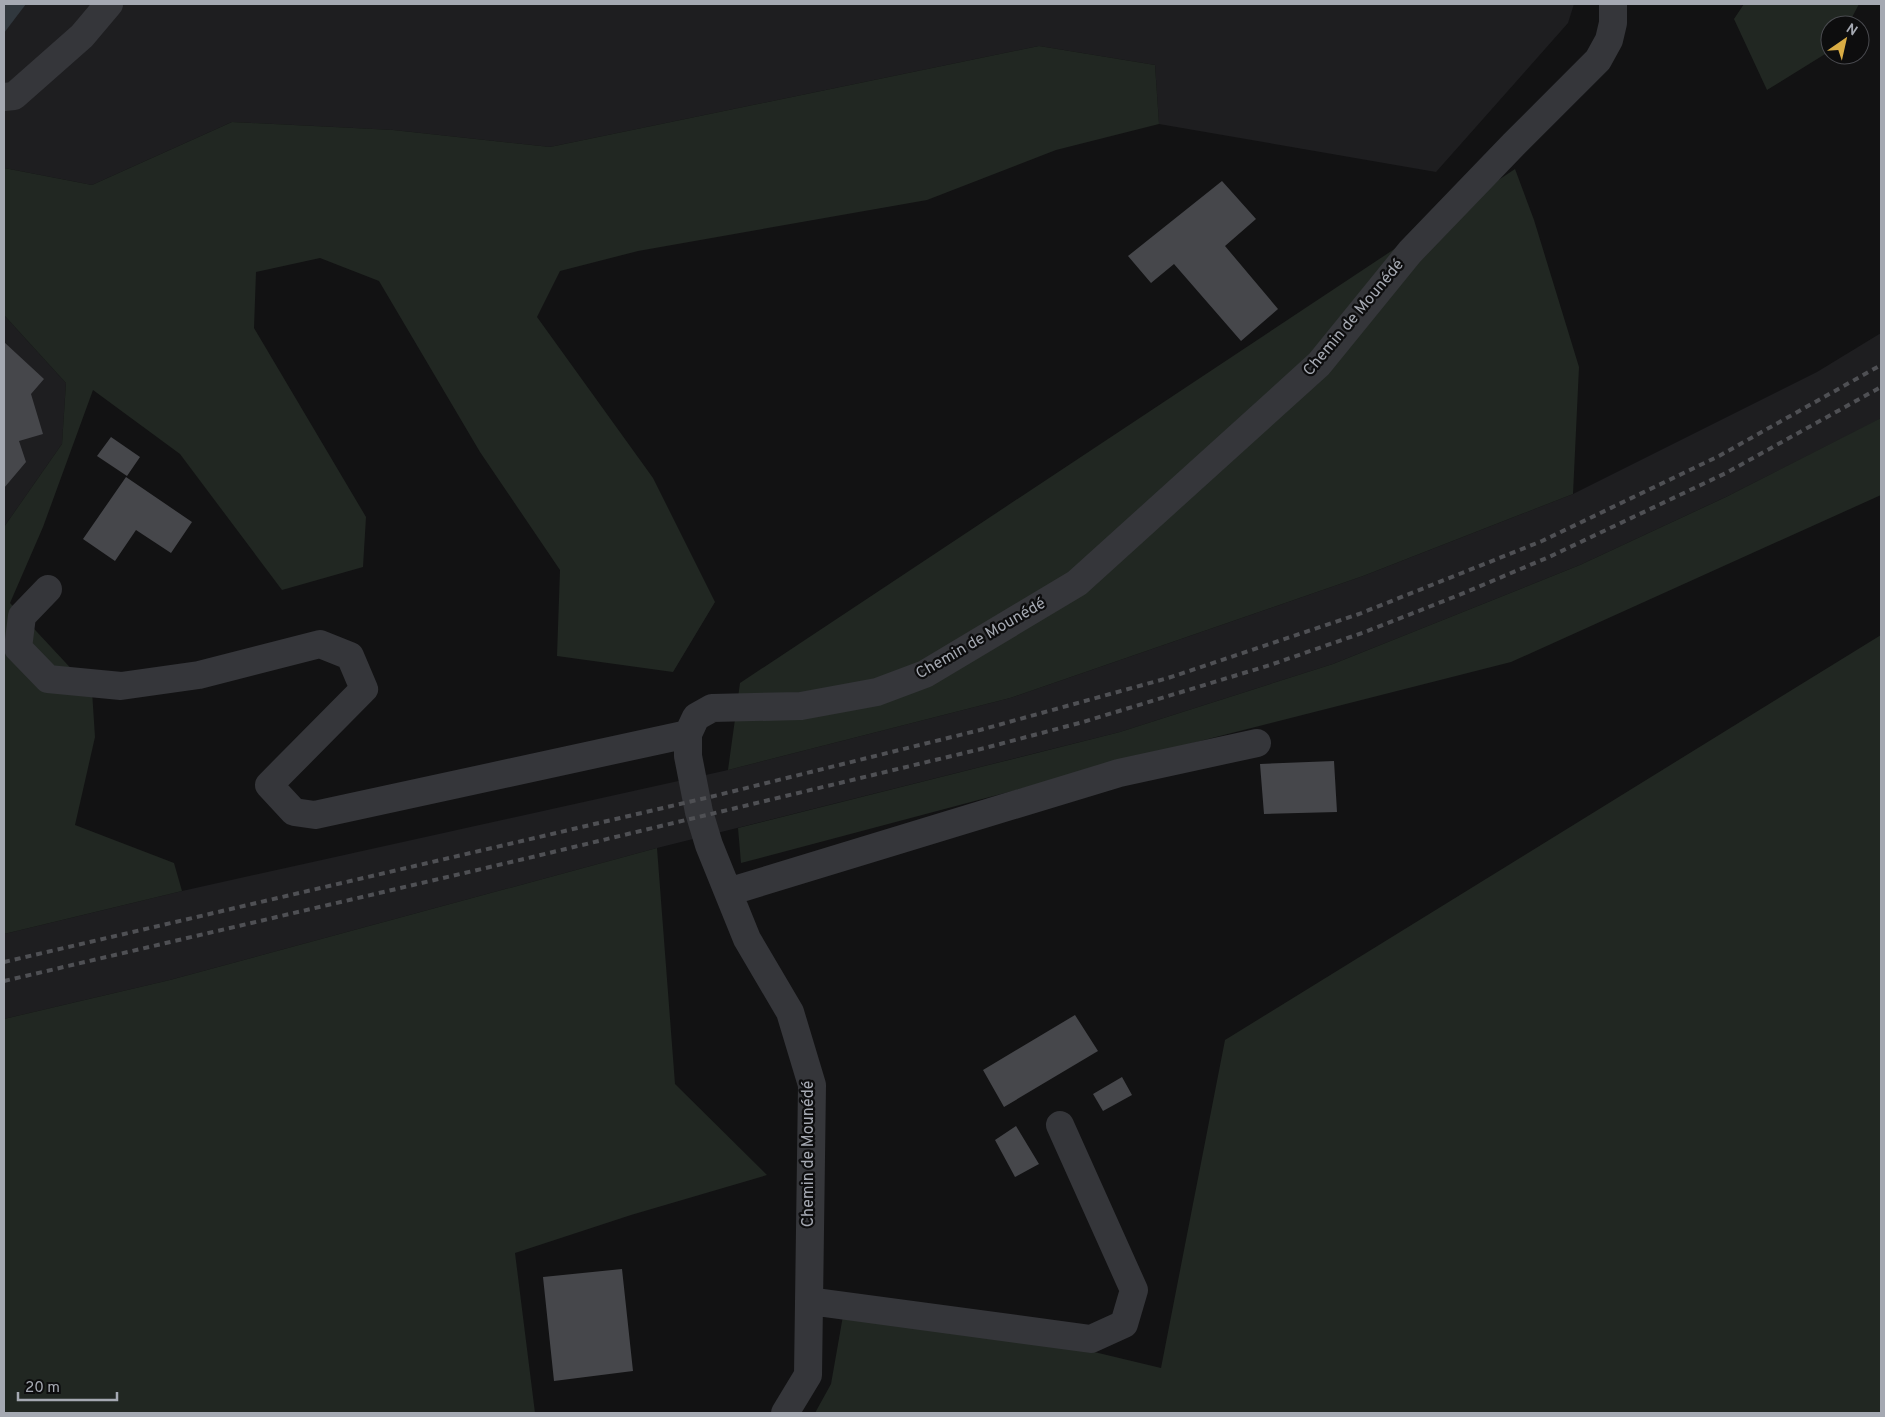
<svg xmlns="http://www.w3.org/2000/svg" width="1885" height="1417" viewBox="0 0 1885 1417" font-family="Overpass,sans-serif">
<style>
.built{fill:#1e1e20}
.green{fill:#212722}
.water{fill:#31383e}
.building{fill:#46474b}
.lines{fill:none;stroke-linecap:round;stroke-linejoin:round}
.minor{stroke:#35363a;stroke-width:28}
.rail{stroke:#4f5054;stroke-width:4;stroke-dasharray:6 5;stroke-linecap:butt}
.labels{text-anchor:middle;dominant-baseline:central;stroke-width:4.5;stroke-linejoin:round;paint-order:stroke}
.street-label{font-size:16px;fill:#a5a9b2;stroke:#0d0d0e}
</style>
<rect width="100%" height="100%" fill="#121213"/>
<path class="built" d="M 4,4 L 1574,4 L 1568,23 L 1436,172 L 1159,124 L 1155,65 L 1039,46 L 550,147 L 393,130 L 232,122 L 92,185 L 4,168 Z
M 4,315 L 66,383 L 62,444 L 4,527 Z
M 1881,333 L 1881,418 L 1878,420 L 1726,497 L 1580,565 L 1333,664 L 1120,732 L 657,848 L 170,980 L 4,1019 L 4,934 L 182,891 L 728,770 L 1010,698 L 1363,576 L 1573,494 L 1817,372 Z"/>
<path class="green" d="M 1744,4 L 1859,4 L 1848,25 L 1830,25 L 1830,51 L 1767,90 L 1734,19 Z
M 1039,46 L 1155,65 L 1159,124 L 1056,150 L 927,200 L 638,251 L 560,271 L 537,317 L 653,478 L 715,602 L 673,672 L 557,656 L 560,570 L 480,452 L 379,281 L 320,258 L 256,272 L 254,328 L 366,517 L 363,567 L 282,590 L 180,454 L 93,390 L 43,527 L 10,603 L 92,691 L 95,737 L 75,825 L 174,863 L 182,891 L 4,934 L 4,527 L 62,444 L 66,383 L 4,315 L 4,168 L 92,185 L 232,122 L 393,130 L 550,147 Z
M 1515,169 L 1534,220 L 1579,367 L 1573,494 L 1363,576 L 1010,698 L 728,770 L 740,683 Z
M 1881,418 L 1881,495 L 1511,662 L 1212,738 L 741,863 L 738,828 L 1120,732 L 1333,664 L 1580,565 L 1726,497 Z
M 1881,635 L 1881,1413 L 815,1413 L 831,1384 L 847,1293 L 1161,1368 L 1225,1040 Z
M 657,848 L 675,1084 L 767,1175 L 631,1215 L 515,1253 L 535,1413 L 4,1413 L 4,1019 L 170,980 Z"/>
<path class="water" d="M 4,4 L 26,4 L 4,33 Z"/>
<path class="building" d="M 1222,181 L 1256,219 L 1225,246 L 1278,309 L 1241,341 L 1174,264 L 1151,283 L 1128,256 Z
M 4,342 L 44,379 L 31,394 L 43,434 L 19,441 L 26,462 L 4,488 Z
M 111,437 L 140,457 L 127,476 L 97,456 Z
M 126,477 L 192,522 L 171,553 L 136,530 L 115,561 L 83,539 Z
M 1334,761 L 1337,812 L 1264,814 L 1260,764 Z
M 1075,1015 L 1098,1051 L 1004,1107 L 983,1070 Z
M 1122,1077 L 1132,1095 L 1103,1111 L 1093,1094 Z
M 1016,1126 L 1039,1164 L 1015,1177 L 995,1140 Z
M 622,1269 L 633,1371 L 554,1381 L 543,1277 Z"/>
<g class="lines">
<path class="minor" d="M 4,97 L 14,96 L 82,36 L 109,4
M 48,589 L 22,616 L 18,648 L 48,679 L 121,686 L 199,675 L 320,644 L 350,656 L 364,689 L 269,785 L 294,812 L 315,815 L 688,734
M 728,892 L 1119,773 L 1257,743
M 809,1301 L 1091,1339 L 1124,1324 L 1134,1290 L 1060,1125
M 785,1413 L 808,1375 L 812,1085 L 790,1012 L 747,939 L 709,845 L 699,812 L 688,756 L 688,734 L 696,717 L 712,708 L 801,706 L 877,692 L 925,674 L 1077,583 L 1319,364 L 1410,252 L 1514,144 L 1598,60 L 1609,40 L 1613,23 L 1613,4"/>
<path class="rail" d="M 4,962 L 710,797 L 980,730 L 1168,678 L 1359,614 L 1542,541 L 1719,456 L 1881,365
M 4,981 L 524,859 L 985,748 L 1083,722 L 1270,665 L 1365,632 L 1459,595 L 1549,557 L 1726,473 L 1881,387"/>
</g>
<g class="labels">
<g class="street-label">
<text transform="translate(1354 318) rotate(-50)">Chemin de Mounédé</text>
<text transform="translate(981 639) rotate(-30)">Chemin de Mounédé</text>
<text transform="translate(809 1154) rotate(-90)">Chemin de Mounédé</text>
</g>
</g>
<rect width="1885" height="1417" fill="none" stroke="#a5a9b2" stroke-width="10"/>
<g transform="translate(1845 40) rotate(34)"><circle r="24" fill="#0d0d0e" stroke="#4a4b50"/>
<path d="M0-4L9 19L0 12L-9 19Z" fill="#d9ac44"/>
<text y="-8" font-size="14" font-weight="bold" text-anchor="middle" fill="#a5a9b2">N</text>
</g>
<path d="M18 1392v8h99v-8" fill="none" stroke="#a5a9b2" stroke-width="2.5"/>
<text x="25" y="1392" font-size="15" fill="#a5a9b2" stroke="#0d0d0e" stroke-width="4" paint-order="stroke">20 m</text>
</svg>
